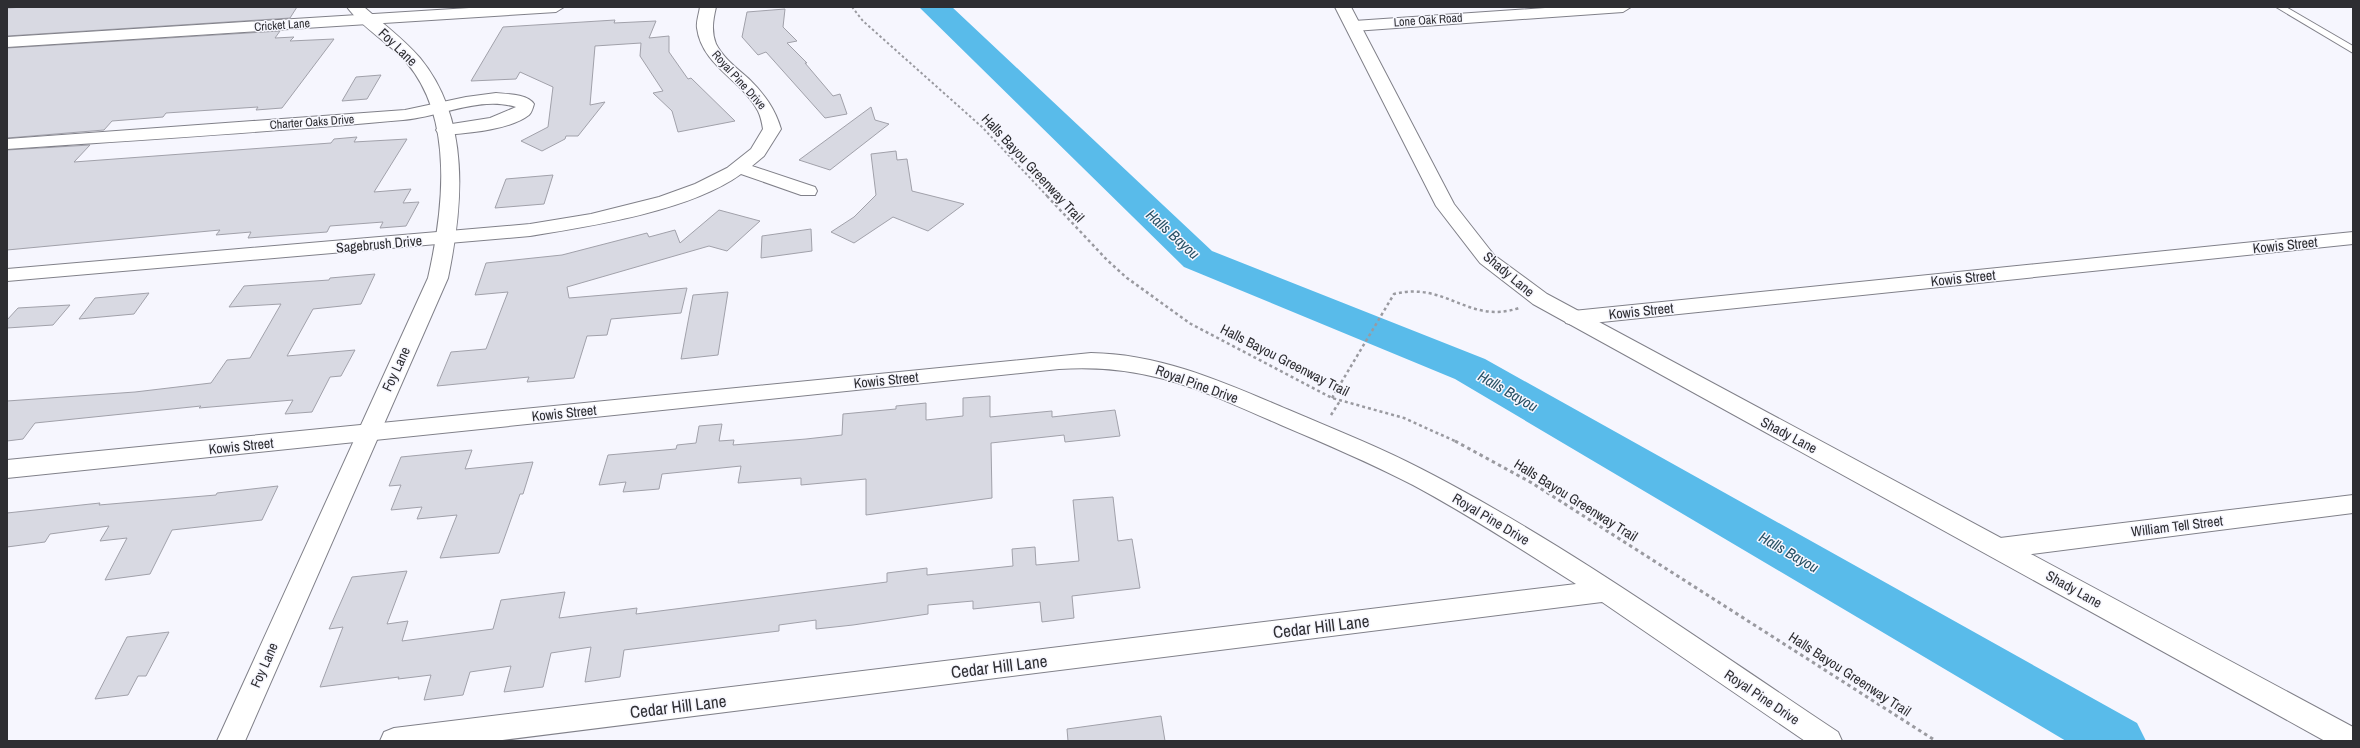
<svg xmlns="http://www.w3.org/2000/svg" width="2360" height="748" viewBox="0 0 2360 748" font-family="'Archivo Narrow',sans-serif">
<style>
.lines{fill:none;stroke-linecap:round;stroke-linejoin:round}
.river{fill:#59bbea;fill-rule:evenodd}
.building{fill:#d8d9e2;stroke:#a1a1aa}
.service-casing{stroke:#808089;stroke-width:2}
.minor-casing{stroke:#808089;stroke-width:2}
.tertiary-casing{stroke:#808089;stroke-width:2}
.path-far2{stroke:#9a9aa0;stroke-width:2;stroke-dasharray:2.5 2.5;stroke-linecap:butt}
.path-far1{stroke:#9a9aa0;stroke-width:2.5;stroke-dasharray:3 3;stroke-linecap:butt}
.path{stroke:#9a9aa0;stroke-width:3;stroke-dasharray:3.5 3.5;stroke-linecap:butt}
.service{fill:#fff;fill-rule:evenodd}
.minor{fill:#fff;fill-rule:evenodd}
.tertiary{fill:#fff;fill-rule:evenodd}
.labels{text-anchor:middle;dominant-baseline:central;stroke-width:3;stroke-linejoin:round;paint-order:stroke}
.far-street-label{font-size:12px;fill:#2e2e32;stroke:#f6f6fe}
.street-label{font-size:14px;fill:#2e2e32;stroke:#f6f6fe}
.water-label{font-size:15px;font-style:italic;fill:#285165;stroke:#f6f6fe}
.near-street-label{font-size:17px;fill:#2e2e32;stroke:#f6f6fe}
</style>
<rect width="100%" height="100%" fill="#f6f6fe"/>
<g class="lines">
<path class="river" d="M 919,7 L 952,7 L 1212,251 L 1485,359 L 2137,723 L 2146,741 L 2066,741 L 1455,379 L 1184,267 Z"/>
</g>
<path class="building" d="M 25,7 L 297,7 L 290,18 L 7,36 L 7,8 Z
M 785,9 L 783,27 L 797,41 L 787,43 L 807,63 L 805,63 L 833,96 L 840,94 L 847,114 L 825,118 L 766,52 L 758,55 L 742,37 L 747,12 Z
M 615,20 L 614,23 L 656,21 L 649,38 L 669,36 L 669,52 L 688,79 L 691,78 L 735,121 L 678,132 L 672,111 L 653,93 L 663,91 L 640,56 L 641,43 L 595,46 L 590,105 L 605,102 L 578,136 L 566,136 L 565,139 L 542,151 L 521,141 L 548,127 L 553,87 L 520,72 L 516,79 L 471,81 L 503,27 Z
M 280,31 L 275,38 L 294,37 L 290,41 L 334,39 L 282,108 L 256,110 L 258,107 L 166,113 L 163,117 L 112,121 L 104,130 L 7,138 L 7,48 Z
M 381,75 L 367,99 L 342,101 L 356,77 Z
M 871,107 L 875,120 L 889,124 L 830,170 L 799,160 Z
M 357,137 L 354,142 L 407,139 L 374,192 L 411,189 L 403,203 L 419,202 L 406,226 L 380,228 L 383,222 L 330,226 L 327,232 L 248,238 L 251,232 L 216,235 L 220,230 L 7,250 L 7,150 L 90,145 L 74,162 L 331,143 L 334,139 Z
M 896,151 L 897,160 L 907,159 L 912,191 L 964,204 L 928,231 L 893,217 L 854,243 L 831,232 L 854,217 L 876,195 L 871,154 Z
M 553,175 L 544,204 L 495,208 L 506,179 Z
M 719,210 L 760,221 L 727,251 L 709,246 L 567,287 L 569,298 L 687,288 L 681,313 L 611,319 L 607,335 L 587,336 L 574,378 L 527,382 L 529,377 L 437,386 L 451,352 L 486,349 L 508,292 L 475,295 L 486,263 L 562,255 L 647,233 L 649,237 L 675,230 L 680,243 Z
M 811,229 L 812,251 L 761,258 L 762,236 Z
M 375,274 L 361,304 L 313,309 L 287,356 L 355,350 L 341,376 L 330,377 L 312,412 L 285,414 L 293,400 L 199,408 L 201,406 L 35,423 L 23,439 L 7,441 L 7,401 L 135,392 L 211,383 L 227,360 L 250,358 L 281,304 L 229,307 L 244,286 L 329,280 L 330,278 Z
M 728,292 L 718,355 L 681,359 L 693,295 Z
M 149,293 L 134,314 L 79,319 L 95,298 Z
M 70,305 L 53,325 L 7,328 L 7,320 L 18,308 Z
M 990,396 L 990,417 L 1052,411 L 1052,417 L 1115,410 L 1120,436 L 1065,442 L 1064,435 L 991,443 L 992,498 L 866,515 L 866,479 L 801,485 L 801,478 L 738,483 L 741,466 L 662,474 L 659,489 L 623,492 L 626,482 L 599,485 L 608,455 L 676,449 L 677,445 L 696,443 L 699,426 L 722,424 L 719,441 L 734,440 L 733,445 L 806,439 L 842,435 L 843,414 L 896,409 L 896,406 L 926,403 L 926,420 L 963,416 L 963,398 Z
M 472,450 L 465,469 L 533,462 L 523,494 L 520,494 L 499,553 L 440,558 L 457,515 L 417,519 L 422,507 L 391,510 L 401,485 L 389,486 L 401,457 Z
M 278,486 L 262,520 L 172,530 L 150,574 L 105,580 L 127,538 L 100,541 L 109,526 L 50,534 L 45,542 L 7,547 L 7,513 L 100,503 L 99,505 L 216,495 L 217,493 Z
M 1113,497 L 1118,541 L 1132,539 L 1140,588 L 1072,596 L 1074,618 L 1042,622 L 1040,602 L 973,609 L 973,601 L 928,605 L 928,614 L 853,625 L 816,629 L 816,620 L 779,625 L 779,631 L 624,650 L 620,677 L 585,682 L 591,647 L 551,653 L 543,687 L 504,692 L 511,666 L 470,672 L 463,695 L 424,700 L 431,675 L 398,679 L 399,677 L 320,687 L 343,627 L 329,629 L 352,577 L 407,571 L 387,624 L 408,621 L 402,641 L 493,629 L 501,600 L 565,592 L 559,618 L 637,608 L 636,614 L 887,582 L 887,573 L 927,568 L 927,575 L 1013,566 L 1012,549 L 1035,547 L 1036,565 L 1079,561 L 1073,500 Z
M 169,632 L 146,676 L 138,676 L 128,695 L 95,699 L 127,637 Z
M 1161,716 L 1165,741 L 1068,741 L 1067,729 Z"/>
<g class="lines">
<defs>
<path id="service" d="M 2276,7 L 2286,7 L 2353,46 L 2353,53 Z"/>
<path id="minor" d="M 485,7 L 564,7 L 556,12 L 7,47 L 7,37 Z
M 700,7 L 716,7 C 713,20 711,31 716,44 C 723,58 738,69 750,80 C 765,95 775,109 781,129 L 764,156 L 752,166 L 815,187 L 817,191 L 815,195 L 801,195 L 741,174 C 690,211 592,226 530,236 L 7,281 L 7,269 L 530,224 L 591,214 L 659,197 L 695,184 L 727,168 L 751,149 L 763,129 C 762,123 761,117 758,111 C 742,80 702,66 697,28 C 696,22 699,14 700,7 Z
M 1559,7 L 1631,7 L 1623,12 L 1354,31 L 1346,26 L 1354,21 Z
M 496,93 C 507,94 528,94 534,104 C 533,107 532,112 529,115 C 510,130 468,133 445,135 L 439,134 L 436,130 L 439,126 L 490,118 L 516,107 C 479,96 440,117 403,120 C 271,132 139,140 7,149 L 7,139 L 405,110 L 466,97 Z
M 2353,232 L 2353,244 L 1573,325 L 1566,323 L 1563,318 L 1566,313 L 1573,311 Z
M 1091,353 C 1162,354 1225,383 1289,410 C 1338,431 1387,450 1433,475 C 1574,549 1705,644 1838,732 L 1842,741 L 1805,741 L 1602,602 L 495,741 L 380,741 L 384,732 L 394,728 L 1576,584 C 1522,550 1469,515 1413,485 C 1370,463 1326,444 1281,425 C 1202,391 1149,363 1059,369 L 7,478 L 7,460 Z
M 2353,495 L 2353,513 L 2000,558 L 1991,555 L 1987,548 L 1991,541 L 2000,538 Z"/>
<path id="tertiary" d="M 347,7 L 364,7 C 383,24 404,39 420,58 C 471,120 463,205 448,278 L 245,741 L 217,741 L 428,278 C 443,212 455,120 407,63 C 390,43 362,28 347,7 Z
M 1335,7 L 1351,7 L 1454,204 L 1494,255 L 1547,294 L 2353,727 L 2353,741 L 2325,741 L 1533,304 L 1480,263 L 1436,206 Z"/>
</defs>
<use href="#service" class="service-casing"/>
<use href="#minor" class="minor-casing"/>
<use href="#tertiary" class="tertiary-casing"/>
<path class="path-far2" d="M 852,7 L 863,21 L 982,127 L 1048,197"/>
<path class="path-far1" d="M 1047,196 L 1107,260 L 1127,278 L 1191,324 L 1332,398 L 1404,418 L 1457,442
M 1332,398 L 1394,294 C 1447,281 1468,325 1519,308
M 1331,415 L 1340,401"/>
<path class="path" d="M 1455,441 L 1532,483 L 1936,741"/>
<use href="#service" class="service"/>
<use href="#minor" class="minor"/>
<use href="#tertiary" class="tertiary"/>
</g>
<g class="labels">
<g class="far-street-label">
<text transform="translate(1428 20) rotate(-4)">Lone Oak Road</text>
<text transform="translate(282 25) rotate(-4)">Cricket Lane</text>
<text transform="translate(739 80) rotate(48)">Royal Pine Drive</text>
<text transform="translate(312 122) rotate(-4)">Charter Oaks Drive</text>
</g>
<g class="street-label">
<text transform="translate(398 47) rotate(44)">Foy Lane</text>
<text transform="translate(1033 168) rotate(47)">Halls Bayou Greenway Trail</text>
<text transform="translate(379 244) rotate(-5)">Sagebrush Drive</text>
<text transform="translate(2285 245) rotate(-6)">Kowis Street</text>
<text transform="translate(1509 274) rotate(40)">Shady Lane</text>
<text transform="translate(1963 278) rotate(-6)">Kowis Street</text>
<text transform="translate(1641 311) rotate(-6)">Kowis Street</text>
<text transform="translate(1285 360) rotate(27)">Halls Bayou Greenway Trail</text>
<text transform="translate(396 369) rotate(-65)">Foy Lane</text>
<text transform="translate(886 380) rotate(-6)">Kowis Street</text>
<text transform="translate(1197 384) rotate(20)">Royal Pine Drive</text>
<text transform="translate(564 413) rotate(-6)">Kowis Street</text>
<text transform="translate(1789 435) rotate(28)">Shady Lane</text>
<text transform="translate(241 446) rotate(-6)">Kowis Street</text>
<text transform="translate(1576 500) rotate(32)">Halls Bayou Greenway Trail</text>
<text transform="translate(1491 519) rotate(31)">Royal Pine Drive</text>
<text transform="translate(2177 526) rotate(-7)">William Tell Street</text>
<text transform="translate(2074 589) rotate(29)">Shady Lane</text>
<text transform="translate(264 665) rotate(-66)">Foy Lane</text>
<text transform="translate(1850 674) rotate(33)">Halls Bayou Greenway Trail</text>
<text transform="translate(1762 697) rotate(34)">Royal Pine Drive</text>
</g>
<g class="water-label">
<text transform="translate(1173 234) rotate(42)">Halls Bayou</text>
<text transform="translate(1508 391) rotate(30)">Halls Bayou</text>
<text transform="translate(1789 552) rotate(30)">Halls Bayou</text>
</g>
<g class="near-street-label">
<text transform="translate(1321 626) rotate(-7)">Cedar Hill Lane</text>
<text transform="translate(999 666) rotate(-7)">Cedar Hill Lane</text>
<text transform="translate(678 706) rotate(-7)">Cedar Hill Lane</text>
</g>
</g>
<rect width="2360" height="748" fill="none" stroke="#2e2e32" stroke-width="16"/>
</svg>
